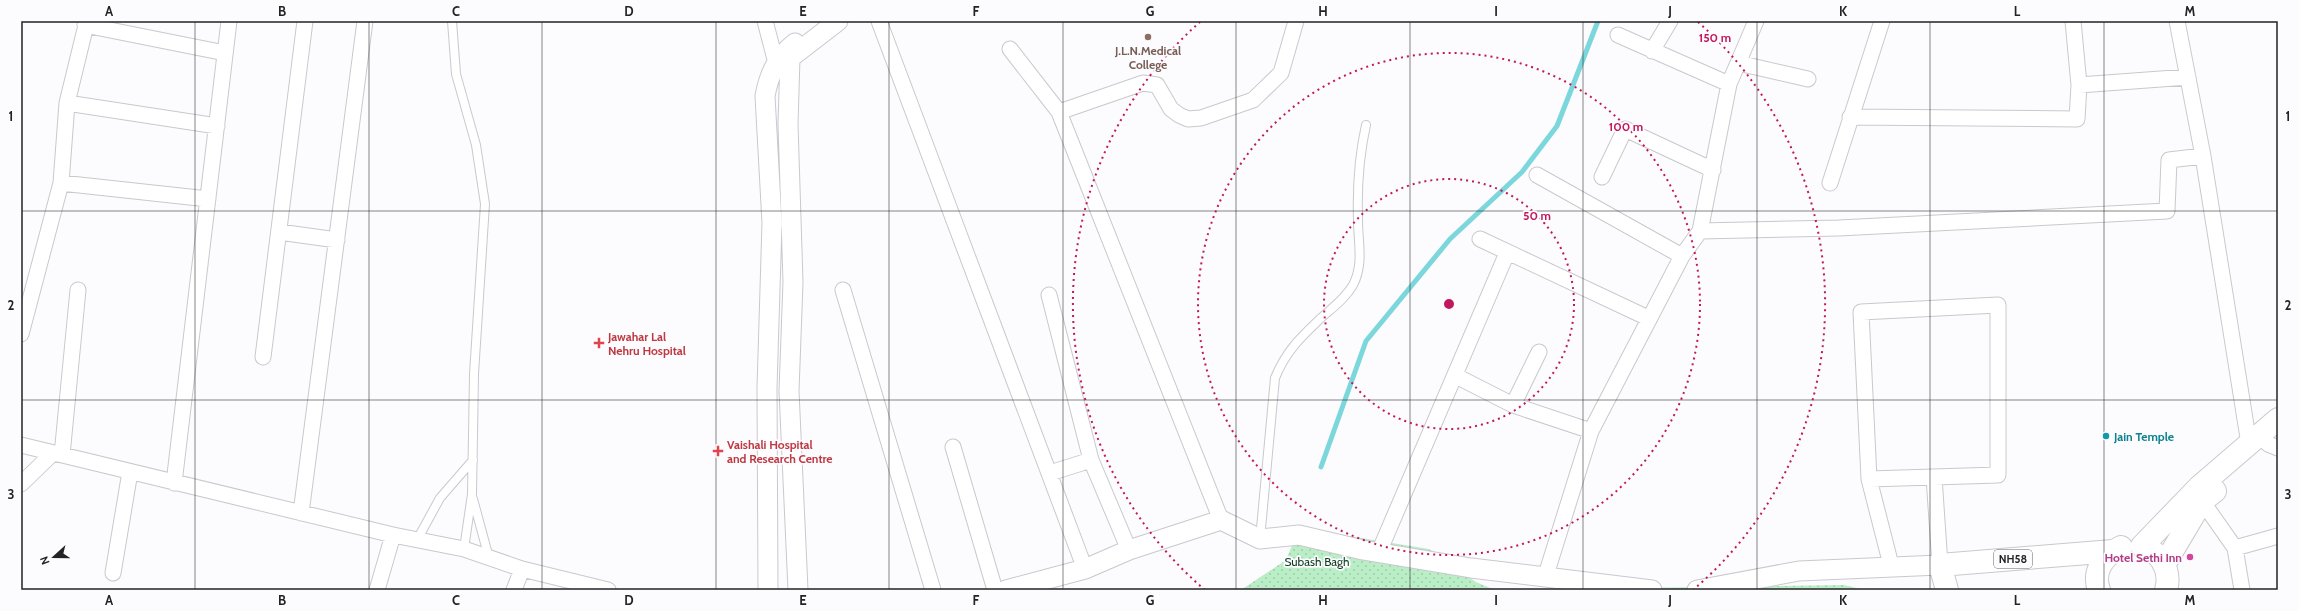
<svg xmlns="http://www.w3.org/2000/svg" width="2299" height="611" viewBox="0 0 2299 611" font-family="Cabin,sans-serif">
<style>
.green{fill:url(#green-dots)}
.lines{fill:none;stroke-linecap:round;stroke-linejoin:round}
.stream{stroke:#7cd7dc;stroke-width:5}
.service-casing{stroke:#cac8ce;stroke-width:10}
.minor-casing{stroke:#cac8ce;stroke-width:17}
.tertiary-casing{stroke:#cac8ce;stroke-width:21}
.trunk-casing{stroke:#cac8ce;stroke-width:24}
.service{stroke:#fff;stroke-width:8}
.minor{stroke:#fff;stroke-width:15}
.tertiary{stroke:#fff;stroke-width:19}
.trunk{stroke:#fff;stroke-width:22}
.grid{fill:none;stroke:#232224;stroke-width:1;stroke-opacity:0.55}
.ring{fill:none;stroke:#c2185b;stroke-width:2;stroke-dasharray:2 4}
.education-dot{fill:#8d6e63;stroke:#fcfbfe;stroke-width:1.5}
.health-dot{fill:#e0444e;stroke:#fcfbfe;stroke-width:1.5}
.culture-dot{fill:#0f9aa8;stroke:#fcfbfe;stroke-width:1.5}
.hotel-dot{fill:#d1479c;stroke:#fcfbfe;stroke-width:1.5}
.labels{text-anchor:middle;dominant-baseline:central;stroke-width:3.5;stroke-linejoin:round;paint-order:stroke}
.shield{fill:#fcfbfe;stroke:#646365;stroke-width:1}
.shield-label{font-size:11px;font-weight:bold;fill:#232224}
.education-label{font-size:12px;font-weight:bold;fill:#785e54;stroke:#fcfbfe}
.health-label{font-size:12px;font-weight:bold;fill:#be3a42;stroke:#fcfbfe;text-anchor:start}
.culture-label{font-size:12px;font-weight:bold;fill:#0d838f;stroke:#fcfbfe;text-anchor:start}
.hotel-label{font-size:12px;font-weight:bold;fill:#b23c85;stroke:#fcfbfe;text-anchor:end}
.park-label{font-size:12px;fill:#103d21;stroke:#fcfbfe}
.centre{fill:#c2185b;stroke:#fcfbfe;stroke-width:2}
.ring-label{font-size:12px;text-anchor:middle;font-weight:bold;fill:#c2185b;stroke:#fcfbfe;stroke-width:3.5;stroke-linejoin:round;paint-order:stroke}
.neatline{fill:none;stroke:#232224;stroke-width:1.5}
.grid-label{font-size:13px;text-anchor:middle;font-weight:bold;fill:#232224}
</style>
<defs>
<pattern id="green-dots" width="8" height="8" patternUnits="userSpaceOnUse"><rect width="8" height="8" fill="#baeec7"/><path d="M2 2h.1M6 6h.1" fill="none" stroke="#a0ccab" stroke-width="1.8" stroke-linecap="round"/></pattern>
</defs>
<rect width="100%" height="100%" fill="#fcfbfe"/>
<path class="green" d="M 1299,528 L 1429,549 L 1476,582 L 1495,590 L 1844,585 L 1864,590 L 1241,590 L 1286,560 Z"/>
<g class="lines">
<path class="stream" d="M 1321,467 L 1366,341 L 1450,239 L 1522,172 L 1557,126 L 1598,21"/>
<defs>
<path id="service" d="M 452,21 L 456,74 L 476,145 L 485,204 L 474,374 L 472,494 L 464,549
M 473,499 L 489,558
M 1260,539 L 1275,378 C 1286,351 1300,338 1321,318 C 1332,308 1345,299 1353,285 C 1364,264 1358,243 1358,220 C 1357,188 1359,156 1366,125
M 417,540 L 440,498 L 473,460"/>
<path id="minor" d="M 765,21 L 776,63
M 879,21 L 1085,569
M 2177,21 L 2203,156 L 2249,444
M 85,25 L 225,53
M 1618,35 L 1729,84
M 1010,49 L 1059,112 L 1221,520
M 1652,51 L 1670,21
M 1738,63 L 1808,79
M 2079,85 L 2188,77
M 67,103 L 217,126
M 1059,112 L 1143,83 L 1157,85 L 1171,109 L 1179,115 L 1188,119 L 1201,118 L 1253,100 L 1281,73 L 1296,21
M 1850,117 L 2077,119 L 2079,85 L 2073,21
M 1537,175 L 1682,256
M 1602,177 L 1625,129 L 1713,170
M 61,183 L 208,199
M 1830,183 L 1882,21
M 1700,231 L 1839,228 L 2167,211 L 2169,160 L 2203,156
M 279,232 L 337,240
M 1480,239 L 1648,318
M 843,290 L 933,590
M 1049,295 L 1091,460 L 1129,550
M 21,334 L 61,183 L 67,103 L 87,21
M 263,357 L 305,21
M 1456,376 L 1513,405 L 1591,431
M 1513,405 L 1539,352
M 2268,444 L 2278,448
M 21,445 L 393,535 L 464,549 L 522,569 L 608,590
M 953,447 L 995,590
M 62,455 L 78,290
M 1050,473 L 1091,460
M 1934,477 L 1940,565
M 1869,479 L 1998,475 L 1998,305 L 1861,312 L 1869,479 L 1891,565
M 174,483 L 229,21
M 21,484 L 53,453
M 2202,501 L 2235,548 L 2242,590
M 301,513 L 365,21
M 2235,548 L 2278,536
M 1379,552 L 1507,253
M 113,573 L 130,472
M 1545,578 L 1591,431 L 1682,256 L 1700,231 L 1729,84 L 1756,21
M 377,590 L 393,535
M 514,590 L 522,569"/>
<path id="tertiary" d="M 768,590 L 767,388 L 772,223 L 765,96 C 769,74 777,57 795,43
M 798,590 L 789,391 L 793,282 L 788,124 L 790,58 L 838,21
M 1006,590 L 1085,569 L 1129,550 L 1221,520 L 1260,539 L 1299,535 L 1363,550 L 1471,568 L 1652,590
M 1697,590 L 1799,571 L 1940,565"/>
<path id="trunk" d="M 2142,546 L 2200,486 L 2278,419
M 2155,553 C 2166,562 2170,577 2166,590
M 2164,565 L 2202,501 L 2215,491
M 1947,590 L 1940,565 L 2113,551
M 2099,590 C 2092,571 2104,555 2121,547"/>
</defs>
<use href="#service" class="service-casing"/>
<use href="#minor" class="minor-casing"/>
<use href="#tertiary" class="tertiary-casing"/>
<use href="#trunk" class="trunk-casing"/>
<use href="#service" class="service"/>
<use href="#minor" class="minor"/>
<use href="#tertiary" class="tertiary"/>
<use href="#trunk" class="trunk"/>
</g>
<path class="grid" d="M 195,21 L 195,590M 369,21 L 369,590M 542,21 L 542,590M 716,21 L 716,590M 889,21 L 889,590M 1063,21 L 1063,590M 1236,21 L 1236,590M 1410,21 L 1410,590M 1583,21 L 1583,590M 1757,21 L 1757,590M 1930,21 L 1930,590M 2104,21 L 2104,590M 21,211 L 2278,211M 21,400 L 2278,400"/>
<g class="ring">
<circle cx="1449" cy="304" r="125"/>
<circle cx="1449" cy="304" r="251"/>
<path d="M1205 590A376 376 0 0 1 1200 22M1698 22A376 376 0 0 1 1693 590"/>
</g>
<circle class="education-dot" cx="1148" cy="37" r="4"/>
<g class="health-dot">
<path d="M597 337h4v4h4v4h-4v4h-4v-4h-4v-4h4z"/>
<path d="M716 445h4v4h4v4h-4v4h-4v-4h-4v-4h4z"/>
</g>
<circle class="culture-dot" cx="2106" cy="436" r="4"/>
<circle class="hotel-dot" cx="2190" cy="557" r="4"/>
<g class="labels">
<rect class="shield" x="1994" y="550" width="38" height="18" rx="3"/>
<g class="shield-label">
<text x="2013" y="559">NH58</text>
</g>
<g class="education-label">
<text x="1148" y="50">J.L.N.Medical<tspan x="1148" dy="14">College</tspan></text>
</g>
<g class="health-label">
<text x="608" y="336">Jawahar Lal<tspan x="608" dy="14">Nehru Hospital</tspan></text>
<text x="727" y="444">Vaishali Hospital<tspan x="727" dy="14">and Research Centre</tspan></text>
</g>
<g class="culture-label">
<text x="2114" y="436">Jain Temple</text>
</g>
<g class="hotel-label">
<text x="2182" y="557">Hotel Sethi Inn</text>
</g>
<g class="park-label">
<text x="1317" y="561">Subash Bagh</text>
</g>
</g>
<circle cx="1449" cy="304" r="6" class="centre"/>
<g class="ring-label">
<text x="1715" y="42">150 m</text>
<text x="1626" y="131">100 m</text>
<text x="1537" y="220">50 m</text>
</g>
<rect width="2299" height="611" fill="none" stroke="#fcfbfe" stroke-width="44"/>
<g transform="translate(54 557) rotate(249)" stroke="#fcfbfe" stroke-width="3" paint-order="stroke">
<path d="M0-3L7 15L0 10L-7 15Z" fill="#232224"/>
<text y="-6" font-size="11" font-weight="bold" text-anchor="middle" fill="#232224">N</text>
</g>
<rect x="22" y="22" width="2255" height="567" class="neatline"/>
<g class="grid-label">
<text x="109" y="16">A</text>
<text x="282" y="16">B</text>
<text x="456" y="16">C</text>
<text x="629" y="16">D</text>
<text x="803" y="16">E</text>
<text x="976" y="16">F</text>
<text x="1150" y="16">G</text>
<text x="1323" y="16">H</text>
<text x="1496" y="16">I</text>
<text x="1670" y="16">J</text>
<text x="1843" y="16">K</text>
<text x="2017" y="16">L</text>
<text x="2190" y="16">M</text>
<text x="11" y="121">1</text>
<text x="2288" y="121">1</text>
<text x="11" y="310">2</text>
<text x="2288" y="310">2</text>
<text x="11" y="499">3</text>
<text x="2288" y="499">3</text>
<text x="109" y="605">A</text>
<text x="282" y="605">B</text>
<text x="456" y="605">C</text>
<text x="629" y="605">D</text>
<text x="803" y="605">E</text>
<text x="976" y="605">F</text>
<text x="1150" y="605">G</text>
<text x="1323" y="605">H</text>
<text x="1496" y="605">I</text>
<text x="1670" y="605">J</text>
<text x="1843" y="605">K</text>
<text x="2017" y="605">L</text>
<text x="2190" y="605">M</text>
</g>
</svg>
